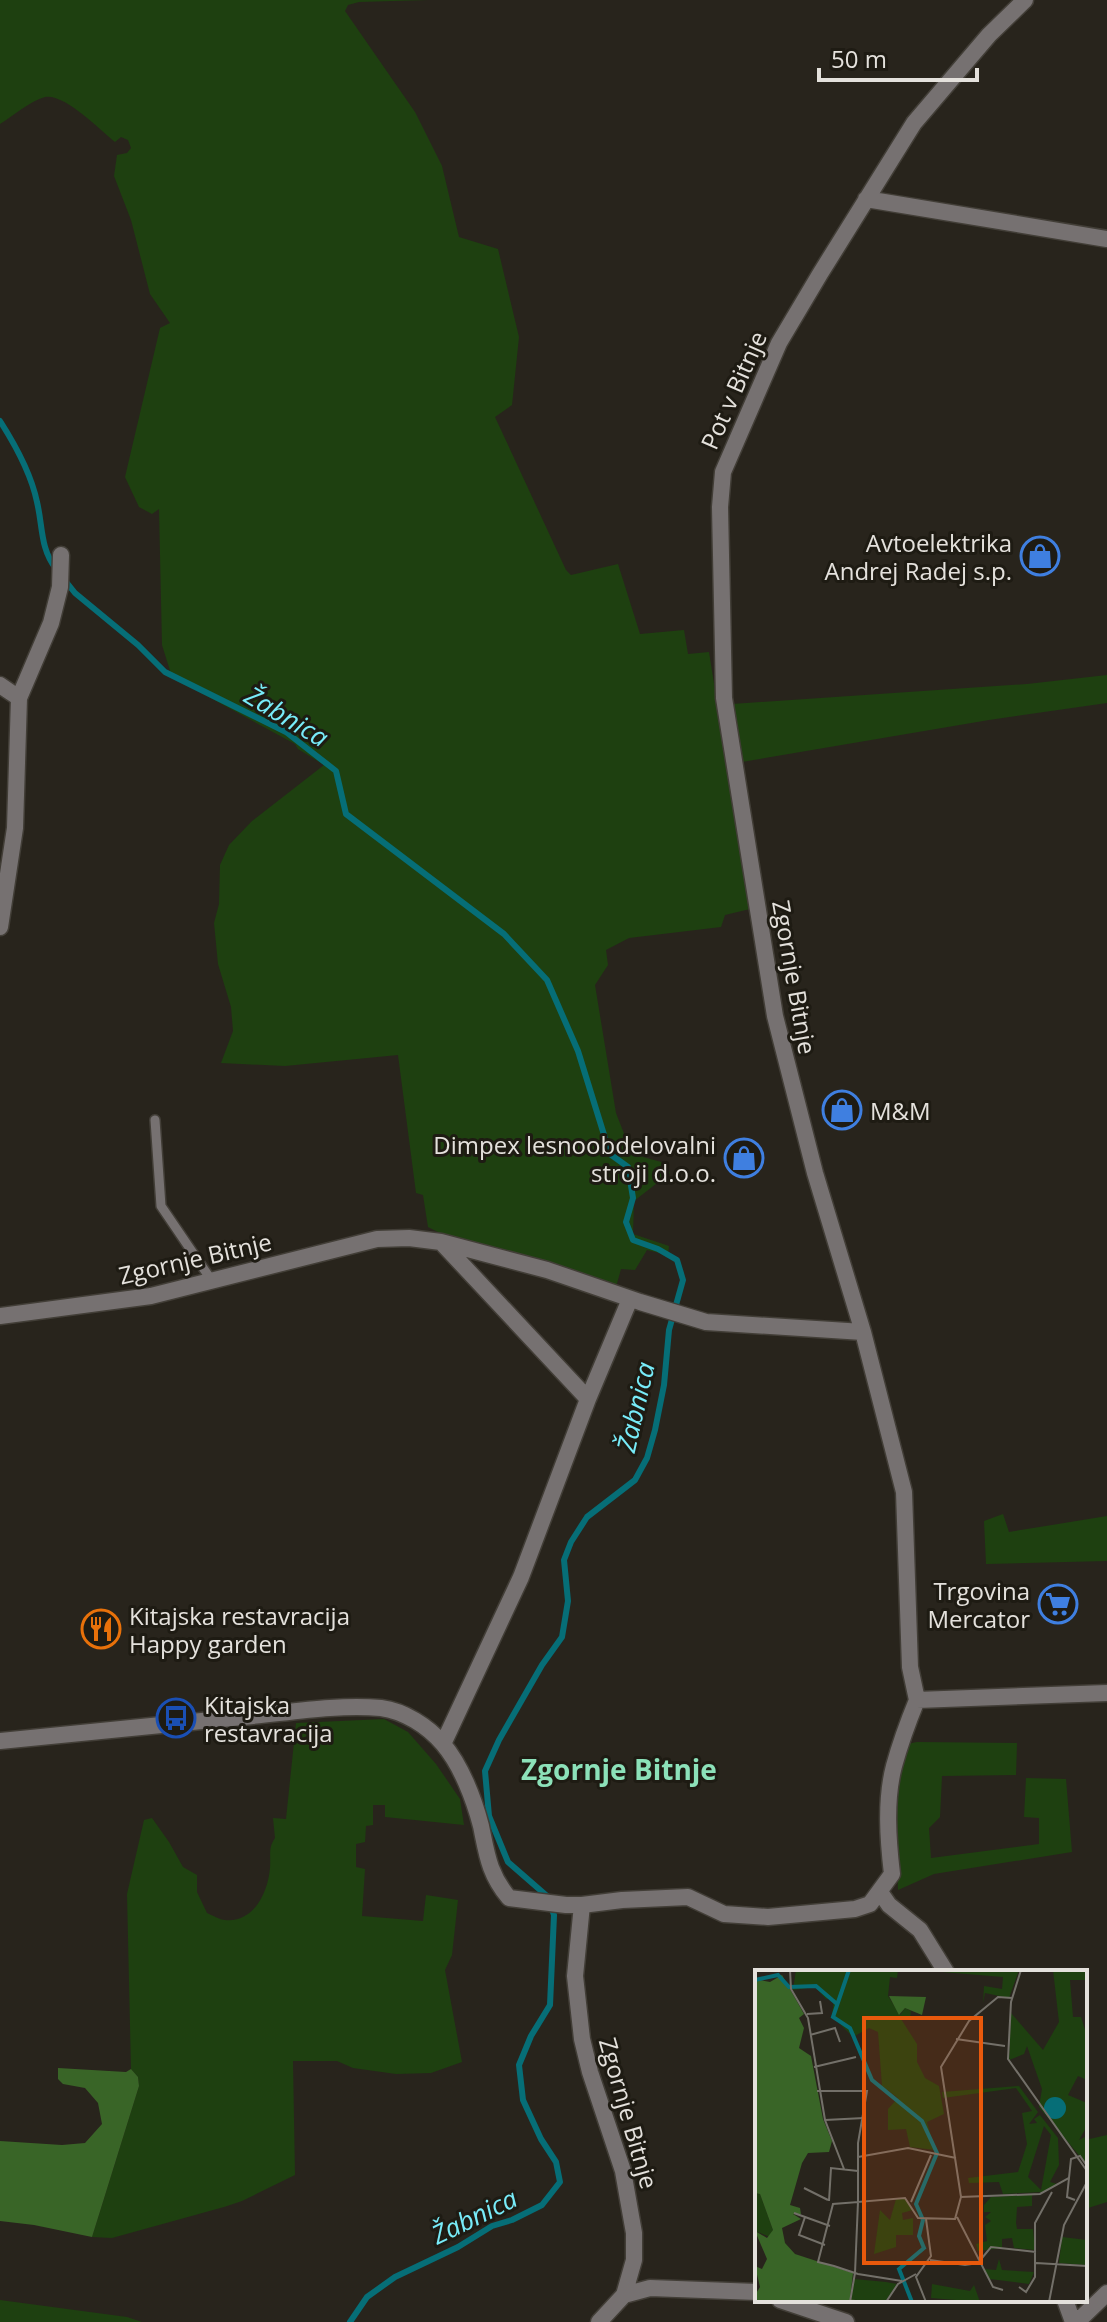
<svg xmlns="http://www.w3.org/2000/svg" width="1107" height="2322" viewBox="0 0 1107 2322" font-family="'Open Sans',sans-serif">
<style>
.green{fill:#1e4010}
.forest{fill:#396527}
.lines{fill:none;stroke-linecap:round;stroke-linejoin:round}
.stream{stroke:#066e77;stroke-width:6}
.lane-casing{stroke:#423e37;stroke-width:12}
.street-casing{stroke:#423e37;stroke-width:19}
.lane{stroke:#767171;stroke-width:9}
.street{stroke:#767171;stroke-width:16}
.labels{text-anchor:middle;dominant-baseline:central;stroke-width:6;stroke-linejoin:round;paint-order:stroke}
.street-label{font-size:24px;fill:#e4e1dc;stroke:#1e1b13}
.poi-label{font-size:24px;fill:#e4e1dc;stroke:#1e1b13;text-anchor:end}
.water-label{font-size:26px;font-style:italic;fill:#78ecf9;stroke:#1e1b13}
.quarter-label{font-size:28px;font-weight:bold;fill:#8ce1b9;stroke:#1e1b13}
.inset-river{fill:none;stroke:#066e77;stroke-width:4}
.inset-road{fill:none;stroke:#737069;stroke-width:2}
.view{fill:#e8590c;fill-opacity:0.15;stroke:#e8590c;stroke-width:4}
.inset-edge{fill:none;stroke:#e4e1dc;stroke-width:4}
</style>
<rect width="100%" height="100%" fill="#28241c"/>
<path class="green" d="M 0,0 L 428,0 L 359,2 L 348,5 L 345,11 L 415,112 L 442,166 L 459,237 L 498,249 L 519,337 L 512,405 L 495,417 L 566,570 L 571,575 L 618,564 L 640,634 L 684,630 L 688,654 L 709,652 L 750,909 L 725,915 L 721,927 L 629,938 L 606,950 L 608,965 L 595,985 L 616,1113 L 632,1154 L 665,1163 L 670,1173 L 634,1201 L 633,1234 L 669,1246 L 668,1255 L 647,1250 L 635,1270 L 621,1269 L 616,1287 L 444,1235 L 428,1227 L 423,1195 L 416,1193 L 398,1055 L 285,1066 L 221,1063 L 233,1031 L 231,1007 L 218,964 L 214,923 L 219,904 L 220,865 L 229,845 L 252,821 L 324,765 L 298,749 L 295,744 L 172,677 L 162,645 L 159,509 L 152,514 L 139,507 L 125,477 L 160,328 L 170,323 L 150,294 L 131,220 L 114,176 L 117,155 L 127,153 L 131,148 L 128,140 L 121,137 L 115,142 C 99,129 64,93 45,97 C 30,101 13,116 0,124 Z
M 1107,675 L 1107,703 L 989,720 L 742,762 L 732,704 L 1027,684 Z
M 1003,1514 L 1009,1532 L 1107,1516 L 1107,1561 L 986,1564 L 984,1521 Z
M 384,1719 L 408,1732 L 436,1764 L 460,1799 L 464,1825 L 385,1817 L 385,1805 L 373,1805 L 373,1825 L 366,1826 L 365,1842 L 356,1844 L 356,1867 L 365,1869 L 362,1916 L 423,1921 L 426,1895 L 458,1900 L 452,1955 L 445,1970 L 462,2062 L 431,2073 L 396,2074 L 353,2068 L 337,2061 L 293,2061 L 295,2175 L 242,2201 L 224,2207 L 112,2238 L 92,2237 L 139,2086 L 138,2077 L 131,2069 L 127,1894 L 144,1820 L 152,1818 L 169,1842 L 183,1867 L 197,1875 L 197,1892 L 207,1913 C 212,1915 220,1920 225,1920 C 254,1923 268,1892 270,1868 C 271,1855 268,1848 275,1838 L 273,1818 L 286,1819 L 296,1723 Z
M 917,1742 L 1017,1743 L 1016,1775 L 942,1776 L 940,1817 L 929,1828 L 931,1858 L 1039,1844 L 1039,1818 L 1024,1817 L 1026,1778 L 1066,1779 L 1072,1852 L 934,1874 L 898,1890 L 895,1795 L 907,1744 Z
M 1107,2135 L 1107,2202 L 1085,2209 L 1085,2140 Z
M 0,2300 L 127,2317 L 142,2322 L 0,2322 Z"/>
<path class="forest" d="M 58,2068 L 126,2072 L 131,2069 L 138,2077 L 139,2086 L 92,2237 L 34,2225 L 0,2221 L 0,2141 L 62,2145 L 85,2143 L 102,2124 L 98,2103 L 85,2088 L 63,2084 L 58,2079 Z"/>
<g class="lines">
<path class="stream" d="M 0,421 C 16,446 31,473 37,502 C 43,527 40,548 56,569
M 63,578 L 75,593 L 138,645 L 165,672 L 286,732 L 336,771 L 346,814 L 504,934 L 547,980 L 578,1051 L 610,1154 L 628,1167 L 633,1198 L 626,1222 L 633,1240 L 658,1249 L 677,1260 L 683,1280 L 669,1330 L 664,1385 L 655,1430 L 647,1458 L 635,1480 L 587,1517 L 571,1542 L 564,1560 L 568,1601 L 562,1637 L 542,1665 L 499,1740 L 485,1771 L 489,1816 L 508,1862 L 547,1896 L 554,1915 L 550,2005 L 531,2036 L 519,2065 L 523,2100 L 541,2139 L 556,2162 L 560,2182 L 542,2205 L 512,2220 L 492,2226 L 458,2247 L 395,2277 L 367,2297 L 350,2322"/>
<defs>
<path id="lane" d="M 155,1120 L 161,1206 L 212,1281"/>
<path id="street" d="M 866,199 L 1107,239
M 0,685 L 19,698 L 15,828 L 0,927
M 19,698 L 51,623 L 60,587 L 61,555
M 442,1243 L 588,1399
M 0,1316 L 151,1296 L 377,1239 L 409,1238 L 441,1242 L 547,1270 L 640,1302 L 706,1322 L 863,1332
M 917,1700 L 910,1667 L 904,1492 L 863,1332 L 815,1173 L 775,1016 L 724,698 L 720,507 L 723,472 L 779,343 L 820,274 L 914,123 L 989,35 L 1025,0
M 0,1741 C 81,1733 161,1725 242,1717 C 287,1713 335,1704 381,1708 C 404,1711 428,1726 443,1744 C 461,1765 474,1799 481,1826 C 487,1855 489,1874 509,1898 L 566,1905 L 582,1905 L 622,1900 L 688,1897 L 724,1914 L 768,1917 L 855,1909 L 870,1904 L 892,1874 C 888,1840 885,1800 894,1766 C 900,1744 908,1722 917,1700 L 1107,1693
M 443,1744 L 521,1577 L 588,1399 L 630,1299
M 880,1892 L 889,1905 L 920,1930 L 946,1972
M 582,1905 L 575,1976 L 582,2039 L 590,2072 L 623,2171 L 634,2233 L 634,2260 L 624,2295 L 599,2322
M 624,2295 L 650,2288 L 757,2292
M 780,2300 L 846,2322
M 1065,2300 L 1073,2322
M 1077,2322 L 1107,2293"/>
</defs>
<use href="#lane" class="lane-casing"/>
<use href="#street" class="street-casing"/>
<use href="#lane" class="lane"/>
<use href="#street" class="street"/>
</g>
<defs>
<symbol id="shop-ring" viewBox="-11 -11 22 22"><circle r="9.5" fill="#1e1b13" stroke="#3f7fe0" stroke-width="1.5"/><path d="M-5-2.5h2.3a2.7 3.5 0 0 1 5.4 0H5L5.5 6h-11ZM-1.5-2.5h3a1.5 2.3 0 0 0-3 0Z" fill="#3f7fe0"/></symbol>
<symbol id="supermarket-ring" viewBox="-11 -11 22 22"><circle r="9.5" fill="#1e1b13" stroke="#3f7fe0" stroke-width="1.5"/><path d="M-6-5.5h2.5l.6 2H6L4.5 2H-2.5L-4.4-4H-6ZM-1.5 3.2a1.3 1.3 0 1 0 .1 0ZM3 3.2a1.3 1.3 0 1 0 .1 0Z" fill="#3f7fe0"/></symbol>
<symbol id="restaurant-ring" viewBox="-11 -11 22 22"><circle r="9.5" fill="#1e1b13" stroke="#e8710a" stroke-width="1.5"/><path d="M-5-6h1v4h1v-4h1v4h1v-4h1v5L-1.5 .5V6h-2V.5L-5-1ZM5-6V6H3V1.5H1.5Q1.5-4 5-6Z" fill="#e8710a"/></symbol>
<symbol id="bus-ring" viewBox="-11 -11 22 22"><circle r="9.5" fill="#1e1b13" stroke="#1a4fb4" stroke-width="1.5"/><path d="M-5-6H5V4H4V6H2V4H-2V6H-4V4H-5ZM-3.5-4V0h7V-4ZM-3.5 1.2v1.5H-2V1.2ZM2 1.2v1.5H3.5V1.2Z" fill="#1a4fb4"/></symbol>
</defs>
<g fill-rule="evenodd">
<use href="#shop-ring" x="1018" y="534" width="44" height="44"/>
<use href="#shop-ring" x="820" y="1088" width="44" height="44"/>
<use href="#shop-ring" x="722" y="1136" width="44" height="44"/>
<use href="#supermarket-ring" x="1036" y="1582" width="44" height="44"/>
<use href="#restaurant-ring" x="79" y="1607" width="44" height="44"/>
<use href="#bus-ring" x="154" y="1696" width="44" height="44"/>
</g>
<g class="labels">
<g class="street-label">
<text transform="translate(733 390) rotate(-66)">Pot v Bitnje</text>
<text transform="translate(795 977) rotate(80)">Zgornje Bitnje</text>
<text transform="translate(195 1258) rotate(-13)">Zgornje Bitnje</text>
<text transform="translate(629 2113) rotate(74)">Zgornje Bitnje</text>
</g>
<g class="poi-label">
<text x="1012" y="542">Avtoelektrika<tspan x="1012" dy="28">Andrej Radej s.p.</tspan></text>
<text x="870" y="1110" text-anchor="start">M&amp;M</text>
<text x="716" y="1144">Dimpex lesnoobdelovalni<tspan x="716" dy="28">stroji d.o.o.</tspan></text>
<text x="1030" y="1590">Trgovina<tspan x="1030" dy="28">Mercator</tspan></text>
<text x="129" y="1615" text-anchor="start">Kitajska restavracija<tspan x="129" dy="28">Happy garden</tspan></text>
<text x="204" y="1704" text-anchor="start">Kitajska<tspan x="204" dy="28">restavracija</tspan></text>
</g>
<g class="water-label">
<text transform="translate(287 716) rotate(31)">Žabnica</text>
<text transform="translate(635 1407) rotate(-77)">Žabnica</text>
<text transform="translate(474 2216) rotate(-26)">Žabnica</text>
</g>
<g class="quarter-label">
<text x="619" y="1769">Zgornje Bitnje</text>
</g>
</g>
<g transform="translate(755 1970)">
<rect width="332" height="332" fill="#28241c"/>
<path d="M 41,0 L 143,0 L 142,8 L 135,7 L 133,26 L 145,45 L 150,38 L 156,41 L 155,48 L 146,49 L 162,74 L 162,92 L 170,108 L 184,116 L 189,144 L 172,152 L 180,180 L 155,177 L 151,159 L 133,160 L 133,139 L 143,128 L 127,116 L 123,62 L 114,58 L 98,67 L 77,46 L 79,28 L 71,29 L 60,17 L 38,20 ZM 163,0 L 264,0 L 254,28 L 230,23 L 228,33 L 229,16 L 247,19 L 248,7 ZM 298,0 L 332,0 L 332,10 L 315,10 L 318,47 L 326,47 L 332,66 L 332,110 L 323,106 L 313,125 L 332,133 L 332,156 L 324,170 L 332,166 L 332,195 L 284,137 L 287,119 L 272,76 L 269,84 L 254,90 L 256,43 L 288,80 L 304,52 ZM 264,116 L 283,142 L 274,154 L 282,153 L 279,149 L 285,145 L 303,168 L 304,195 L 295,212 L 302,214 L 288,222 L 248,224 L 244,212 L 214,213 L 213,208 L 263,202 L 272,174 L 267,143 L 277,141 L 261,118 L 188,128 L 187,122 ZM 289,156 L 296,165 L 286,220 L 273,207 ZM 0,223 L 5,224 L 18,260 L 15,267 L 0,261 ZM 277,225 L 277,236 L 262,237 L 261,253 L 262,259 L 278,259 L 280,280 L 259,278 L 257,268 L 247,269 L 247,278 L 223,281 L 221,274 L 232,271 L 230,255 L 236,251 L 230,247 L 236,242 L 229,242 L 229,235 L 236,227 ZM 141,229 L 150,229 L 158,240 L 147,243 L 148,250 L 158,248 L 158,265 L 141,265 L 141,277 L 119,284 L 125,240 L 135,250 ZM 307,267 L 332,270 L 332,295 L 304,293 ZM 244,289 L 247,300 L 279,302 L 274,314 L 235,309 L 229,299 L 241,300 ZM 99,309 L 131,312 L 142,314 L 130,332 L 113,332 L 96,329 ZM 177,314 L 215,321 L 219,315 L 225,332 L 176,328 Z" fill="#1e4010" fill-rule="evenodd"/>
<path d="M 27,5 L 49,44 L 44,48 L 49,58 L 44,78 L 56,86 L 68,149 L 77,171 L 74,182 L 53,183 L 47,193 L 35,235 L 45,238 L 46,244 L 38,244 L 46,249 L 27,258 L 30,273 L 40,284 L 98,303 L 95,329 L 113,332 L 3,332 L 0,325 L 5,317 L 0,296 L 7,299 L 12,289 L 0,261 L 12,268 L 18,260 L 5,224 L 0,223 L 0,9 L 15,12 ZM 134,26 L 171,27 L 167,45 L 150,38 L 144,45 Z" fill="#396527"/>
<path d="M289 138a11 11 0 1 1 22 0a11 11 0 1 1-22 0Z" fill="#066e77"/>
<path class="inset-river" d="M 94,0 L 78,47 L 95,58 L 117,110 L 167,151 L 182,183 L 161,234 L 168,250 L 164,266 L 169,278 L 144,299 L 157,332M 0,10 L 23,5 L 34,17 L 61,16 L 82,34"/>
<path class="inset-road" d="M 35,0 L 36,19 L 53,48 L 70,150 L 89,199M 266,0 L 256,32 L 253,89 L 332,201M 52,44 L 67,43 L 65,31M 55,65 L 80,58 L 85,72M 201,69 L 250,76M 59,97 L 101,87M 62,121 L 112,121 L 103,173 L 103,232 L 150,228 L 163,248 L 200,249 L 206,227 L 285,224 L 314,208 L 316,189 L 325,186 L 332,196M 70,150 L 109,148M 103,187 L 153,178 L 201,188M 314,208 L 312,227 L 320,230M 49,218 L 73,230M 206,227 L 186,97 L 214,51 L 243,27 L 257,28M 74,231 L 76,198 L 103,201M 156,232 L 176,185M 39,243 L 75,256M 50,247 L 44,265 L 70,275M 202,247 L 238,317 L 248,320M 171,249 L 176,286 L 161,307 L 171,332M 175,290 L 210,295 L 223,293 L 236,277 L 281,282M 281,293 L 332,296M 264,317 L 271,322 L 280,307 L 280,253 L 297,222M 95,332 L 100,303 L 103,232 L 78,234 L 63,292 L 79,296 L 103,304 L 147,311M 131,332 L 143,314 L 161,304M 294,332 L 309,255 L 332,212"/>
<path class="view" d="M 109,48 L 226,48 L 226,293 L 109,293 Z"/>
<rect width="332" height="332" class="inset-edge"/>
</g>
<path d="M819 68v12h158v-12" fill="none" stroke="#e4e1dc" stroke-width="4"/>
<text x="831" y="68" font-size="24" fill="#e4e1dc" stroke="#1e1b13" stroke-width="6" paint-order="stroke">50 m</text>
</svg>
